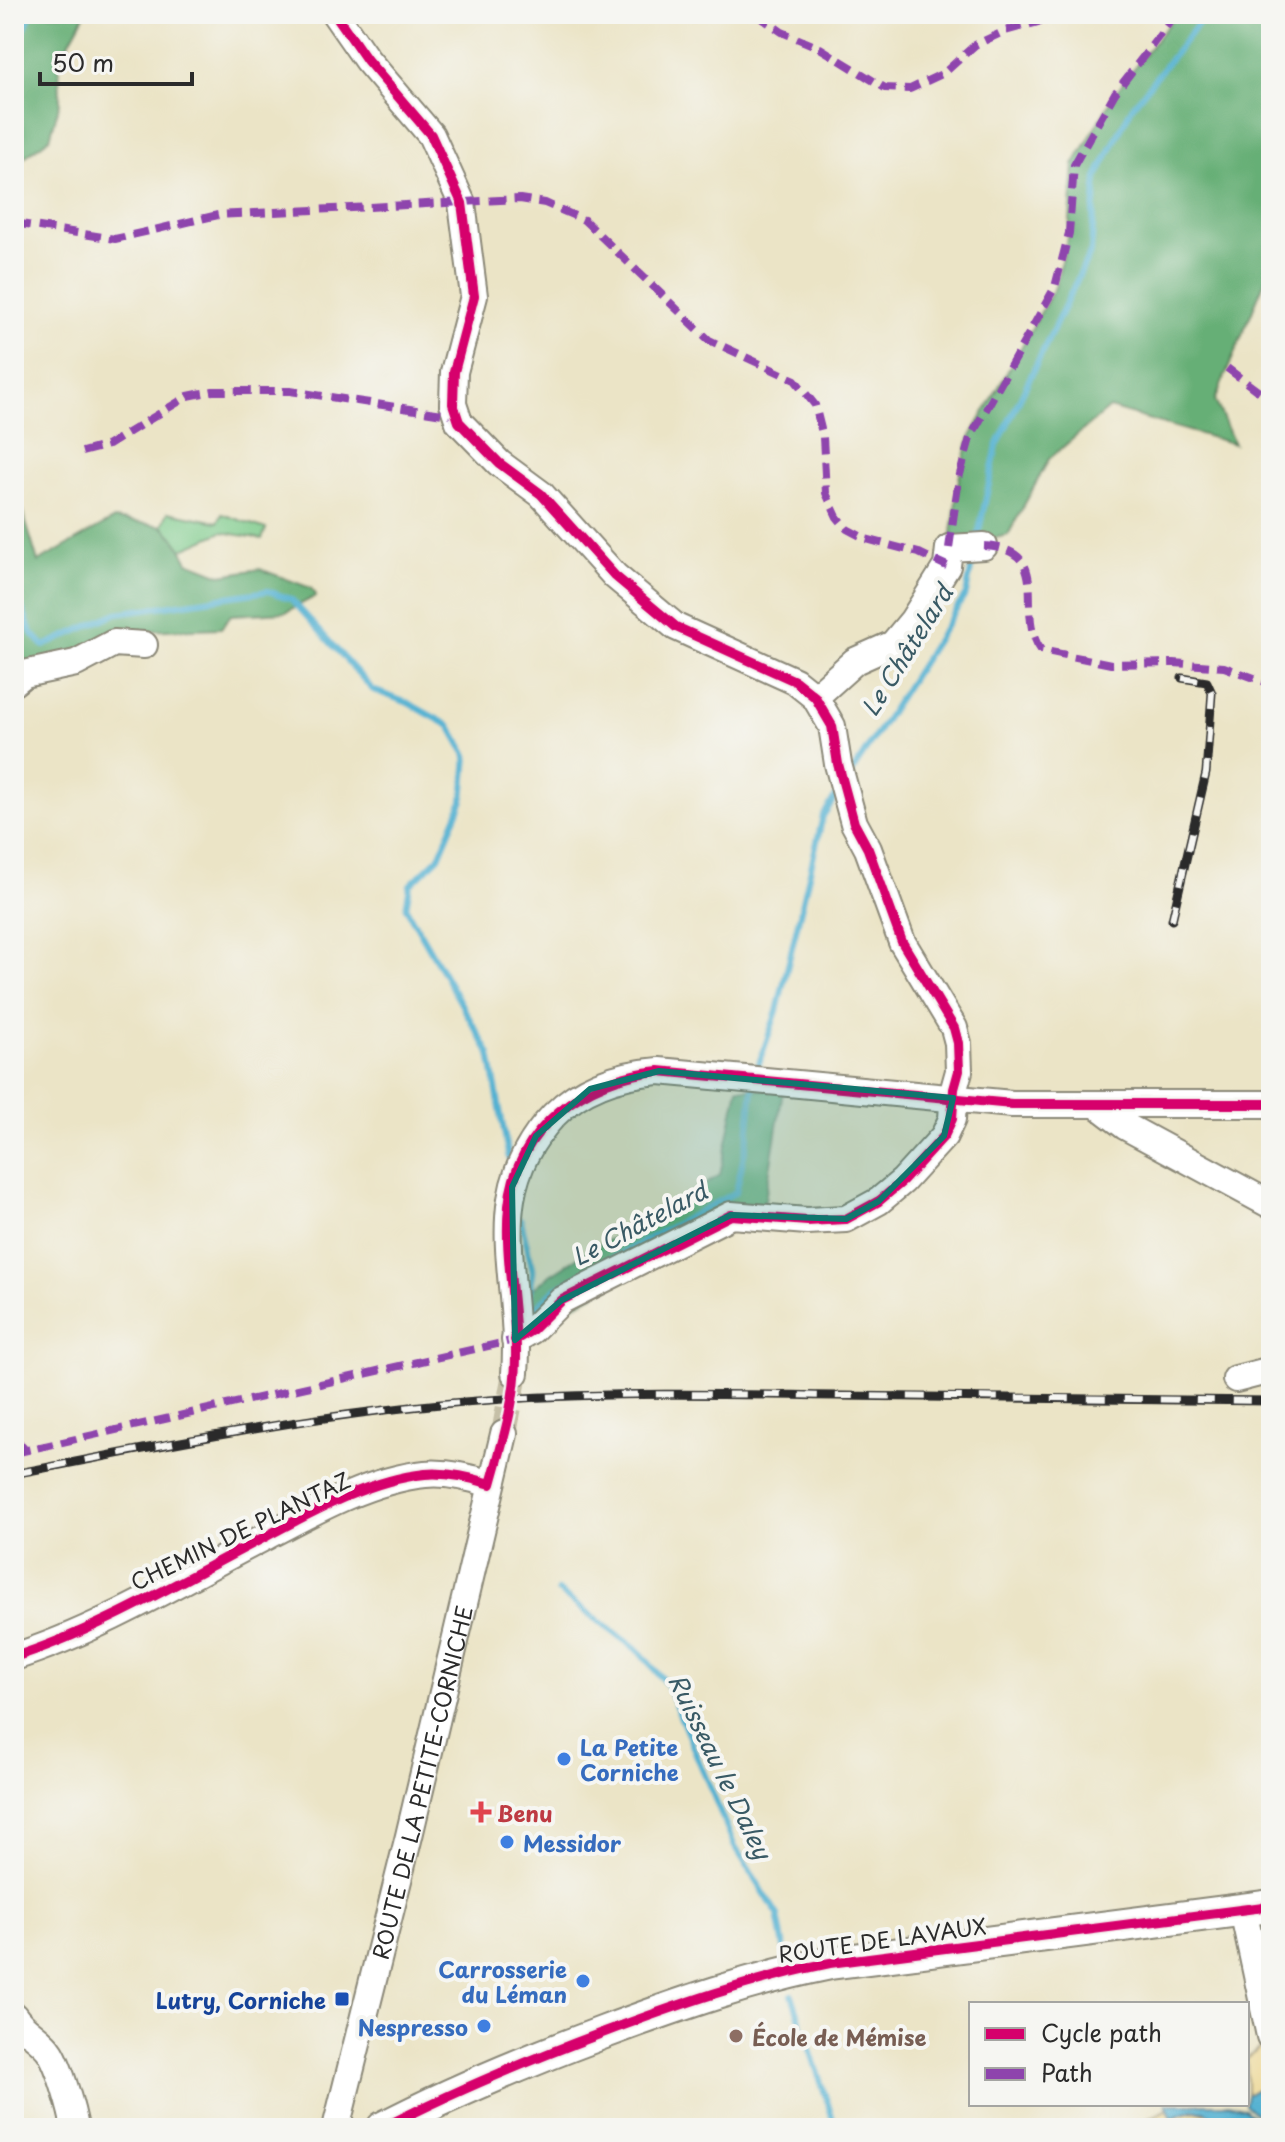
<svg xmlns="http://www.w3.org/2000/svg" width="1285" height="2142" viewBox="0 0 1285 2142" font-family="'Playpen Sans',sans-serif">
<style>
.green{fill:#7dcb8a;stroke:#547b5a;stroke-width:2}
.forest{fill:#66af76;stroke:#486d50;stroke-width:2}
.sand{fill:#eeda9e;stroke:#8c8264;stroke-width:2}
.water{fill:#53b1d1;stroke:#3f6e7e;stroke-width:2}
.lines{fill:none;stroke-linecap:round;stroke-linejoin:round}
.stream{stroke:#53b1d1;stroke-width:6}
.minor-tunnel{stroke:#c5bfa7;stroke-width:26;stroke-dasharray:26 13;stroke-linecap:butt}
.minor-casing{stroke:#8b8878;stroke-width:30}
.major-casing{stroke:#8b8878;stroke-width:36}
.minor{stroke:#fff;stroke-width:26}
.major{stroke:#fff;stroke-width:32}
.rail-casing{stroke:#2b2b2b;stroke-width:9}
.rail{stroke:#f6f6f2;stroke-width:6;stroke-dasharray:18;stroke-linecap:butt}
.quiet{stroke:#8e44ad;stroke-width:8;stroke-dasharray:16 8;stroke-linecap:butt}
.cycleway-casing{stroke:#f6f6f2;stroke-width:15}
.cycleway{stroke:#d6006c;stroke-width:10}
.marked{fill:#0f766e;fill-opacity:0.2;stroke:#0f766e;stroke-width:6;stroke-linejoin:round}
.shop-dot{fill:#3f7fe0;stroke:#f6f6f2;stroke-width:3}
.health-dot{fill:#e0444e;stroke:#f6f6f2;stroke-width:3}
.transit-dot{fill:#1a4fb4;stroke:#f6f6f2;stroke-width:3}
.education-dot{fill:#8d6e63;stroke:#f6f6f2;stroke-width:3}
.labels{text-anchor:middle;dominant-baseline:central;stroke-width:8;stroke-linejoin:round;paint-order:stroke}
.street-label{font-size:22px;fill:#2b2b2b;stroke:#f6f6f2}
.shop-label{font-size:22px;font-weight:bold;fill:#366cbe;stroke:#f6f6f2;text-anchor:start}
.health-label{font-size:22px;font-weight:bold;fill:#be3a42;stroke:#f6f6f2;text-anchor:start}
.transit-label{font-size:22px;font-weight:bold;fill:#164399;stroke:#f6f6f2;text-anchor:end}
.education-label{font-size:22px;font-weight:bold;fill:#785e54;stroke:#f6f6f2;text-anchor:start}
.water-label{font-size:24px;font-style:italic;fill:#395a65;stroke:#f6f6f2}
</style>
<rect width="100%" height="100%" fill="#f6f6f2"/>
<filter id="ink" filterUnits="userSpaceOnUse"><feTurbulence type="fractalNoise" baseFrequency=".0125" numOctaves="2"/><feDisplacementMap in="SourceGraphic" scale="16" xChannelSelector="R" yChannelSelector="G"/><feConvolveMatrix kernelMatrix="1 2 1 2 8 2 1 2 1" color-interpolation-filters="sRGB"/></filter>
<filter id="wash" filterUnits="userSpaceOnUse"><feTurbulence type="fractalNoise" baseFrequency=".006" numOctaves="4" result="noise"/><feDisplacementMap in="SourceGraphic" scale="32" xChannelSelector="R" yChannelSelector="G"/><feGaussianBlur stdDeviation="1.8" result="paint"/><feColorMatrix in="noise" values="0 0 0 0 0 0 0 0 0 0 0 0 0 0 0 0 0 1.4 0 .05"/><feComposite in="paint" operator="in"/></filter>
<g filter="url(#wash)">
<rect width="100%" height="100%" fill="#ebe4c6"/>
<path class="green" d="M 168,512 L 218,522 L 222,514 L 266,529 L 262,539 L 222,532 L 181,550 L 176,540 L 162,526 Z"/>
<path class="forest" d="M 27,14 L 85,14 L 59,61 L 60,102 L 50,138 L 14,165 L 14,41 Z
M 1176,14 L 1271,14 L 1271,266 L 1215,400 L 1234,444 L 1109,408 L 1049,459 L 1008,535 L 950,548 L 959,478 L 970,438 L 1055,287 L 1069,233 L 1074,165 L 1115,93 Z
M 14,483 L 38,562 L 114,519 L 162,526 L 176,540 L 188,562 L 221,575 L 260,569 L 311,588 L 316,596 L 286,612 L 231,615 L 221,628 L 142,631 L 74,659 L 17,669 L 14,662 Z
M 738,1088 L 783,1091 L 762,1218 L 731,1215 L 532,1330 L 523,1318 L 522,1298 L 550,1275 L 594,1247 L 641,1225 L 720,1175 Z"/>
<path class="sand" d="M 1271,2042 L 1271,2081 L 1247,2095 L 1247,2059 L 1263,2045 Z
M 1168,2109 L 1172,2118 C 1190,2111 1200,2108 1218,2118 L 1198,2128 L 1130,2128 Z"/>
<path class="water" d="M 1271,2081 L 1271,2128 L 1233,2128 L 1205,2111 L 1193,2110 L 1172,2118 L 1166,2104 L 1229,2104 L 1245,2109 L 1258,2121 L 1260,2118 L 1245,2104 L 1247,2095 Z"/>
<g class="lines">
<path class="stream" d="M 14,52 L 31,14
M 977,540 L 997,446 L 1091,251 L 1097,177 L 1132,107 L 1206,14
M 14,588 L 31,632 L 44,646 L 117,613 L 268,591 L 291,599 L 373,690 L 408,703 L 450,726 L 467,756 L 463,800 L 439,857 L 410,885 L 406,908 L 490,1054 L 509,1159
M 849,777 L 966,594 L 974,555
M 756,1072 L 777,1011 L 823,816 L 838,793
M 521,1220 L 533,1271 L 528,1314
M 528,1314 L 555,1289 L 736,1192 L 748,1137 L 753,1087
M 558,1591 L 640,1652 L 667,1685 L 735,1847 L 778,1915 L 784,1948
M 792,1995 L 836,2128"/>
</g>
</g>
<g filter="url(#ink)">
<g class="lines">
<path class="minor-tunnel" d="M 504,1434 L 515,1373"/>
<defs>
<g id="minor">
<path d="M 335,14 L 367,60 L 431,135 L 462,203 L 474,296 L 454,372 L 453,404 L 459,422 L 499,463 L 541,494 L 615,576 L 676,627 L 795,681 L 815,697 L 832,726 L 838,764 L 854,823 L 868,849 L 902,942 L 954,1028 L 958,1043 L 959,1071 L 954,1089 L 952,1119 L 944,1136 L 903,1181 L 879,1201 L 846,1219 L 807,1221 L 731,1215 L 562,1300 L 532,1330 L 515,1340"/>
<path d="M 14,682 L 24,674 L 76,663 L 114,643 L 144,645"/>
<path d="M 815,697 L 855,661 L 893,644 L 913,620 L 947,566 L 949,548 L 984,546"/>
<path d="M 1096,1104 L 1125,1126 L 1271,1205"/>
<path d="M 515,1373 C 523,1277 477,1196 554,1115 C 582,1086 620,1074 659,1071 L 1012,1104 L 1271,1104"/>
<path d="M 1236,1379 L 1271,1370"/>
<path d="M 14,1657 C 97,1631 184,1579 261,1539 C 312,1512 368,1480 425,1474 C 446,1472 472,1478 491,1484"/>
<path d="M 1243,1910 L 1270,2036"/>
<path d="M 14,2016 C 23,2031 42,2038 51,2053 C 60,2068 72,2110 75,2128"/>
<path id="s1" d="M 336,2128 L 409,1836 L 504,1434"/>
</g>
<path id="major" d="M 383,2128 C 454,2091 527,2061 602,2033 C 677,2005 751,1979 830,1963 L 1271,1906"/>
</defs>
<use href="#minor" class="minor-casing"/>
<use href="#major" class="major-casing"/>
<use href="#minor" class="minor"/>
<use href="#major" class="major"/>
<defs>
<path id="rail" d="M 1172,920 L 1206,773 L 1212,693 L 1207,682 L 1182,678
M 14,1474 C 172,1443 329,1411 490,1400 C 607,1392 723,1394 839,1396 C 983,1397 1127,1399 1271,1401"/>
</defs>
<use href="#rail" class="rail-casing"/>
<use href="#rail" class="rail"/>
<path class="quiet" d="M 756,14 L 782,32 L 820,48 L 885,88 L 910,89 L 944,73 L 975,45 L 1005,31 L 1068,14
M 14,223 L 115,239 L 218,215 L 520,199 L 545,203 L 584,220 L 709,340 L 795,380 L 815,405 L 823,437 L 826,493 L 837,517 L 847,529 L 866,539 L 919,553 L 947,566
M 1227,368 L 1271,401
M 82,452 L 108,445 L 188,396 L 213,391 L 290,391 L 456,416
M 984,546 C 1057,550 1013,612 1041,650 L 1111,664 L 1174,663 L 1224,667 L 1271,684
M 949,548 L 959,478 L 970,438 L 1055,287 L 1069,233 L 1074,165 L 1115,93 L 1176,14
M 14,1437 L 26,1451
M 14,1453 L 515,1340"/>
<defs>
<path id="cycleway" d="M 335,14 L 367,60 L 431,135 L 462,203 L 474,296 L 454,372 L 453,404 L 459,422 L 499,463 L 541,494 L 615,576 L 676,627 L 795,681 L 815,697 L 832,726 L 838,764 L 854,823 L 868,849 L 902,942 L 954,1028 L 958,1043 L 959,1071 L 954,1089 L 952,1119 L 944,1136 L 903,1181 L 879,1201 L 846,1219 L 807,1221 L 731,1215 L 562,1300 L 532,1330 L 515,1340
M 14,1657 C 97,1631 184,1579 261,1539 C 312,1512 368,1480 425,1474 C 446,1472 472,1478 491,1484 C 502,1444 516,1400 516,1358 C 517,1307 504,1256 509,1206 C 516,1128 585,1077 659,1071 L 1012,1104 L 1271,1104
M 383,2128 C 454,2091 527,2061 602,2033 C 677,2005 751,1979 830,1963 L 1271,1906"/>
</defs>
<use href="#cycleway" class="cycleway-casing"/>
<use href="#cycleway" class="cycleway"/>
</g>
</g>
<path class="marked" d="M 659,1071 L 953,1098 L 944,1136 L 879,1201 L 846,1219 L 731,1215 L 562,1300 L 515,1340 L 512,1187 L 536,1136 L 590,1089 Z"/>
<g class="shop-dot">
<circle cx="564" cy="1759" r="8"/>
<circle cx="507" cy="1842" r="8"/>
<circle cx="583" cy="1981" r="8"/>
<circle cx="484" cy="2026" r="8"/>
</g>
<path class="health-dot" d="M477 1800h8v8h8v8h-8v8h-8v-8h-8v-8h8z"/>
<rect class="transit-dot" x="334" y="1991" width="16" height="16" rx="4"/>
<circle class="education-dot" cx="736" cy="2036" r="8"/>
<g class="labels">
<g class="street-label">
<text transform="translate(240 1530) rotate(-26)">CHEMIN DE PLANTAZ</text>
<text stroke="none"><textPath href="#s1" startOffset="356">ROUTE DE LA PETITE-CORNICHE</textPath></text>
<text transform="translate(882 1939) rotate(-8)">ROUTE DE LAVAUX</text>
</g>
<g class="shop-label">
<text x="580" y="1746">La Petite<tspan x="580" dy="25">Corniche</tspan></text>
<text x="523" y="1842">Messidor</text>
<text x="567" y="1968" text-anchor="end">Carrosserie<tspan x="567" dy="25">du Léman</tspan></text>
<text x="468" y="2026" text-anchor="end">Nespresso</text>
</g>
<g class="health-label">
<text x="497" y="1812">Benu</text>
</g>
<g class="transit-label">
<text x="326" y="1999">Lutry, Corniche</text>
</g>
<g class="education-label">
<text x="752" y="2036">École de Mémise</text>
</g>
<g class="water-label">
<text transform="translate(906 650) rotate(-58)">Le Châtelard</text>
<text transform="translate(639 1223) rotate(-28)">Le Châtelard</text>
<text transform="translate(721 1766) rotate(64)">Ruisseau le Daley</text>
</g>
</g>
<rect width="1285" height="2142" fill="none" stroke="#f6f6f2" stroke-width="48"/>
<rect x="969" y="2002" width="280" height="104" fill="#f6f6f2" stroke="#a5a5a2" stroke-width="2"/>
<rect x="985" y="2028" width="40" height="12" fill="#d6006c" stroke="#a5a5a2" stroke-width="2"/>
<text x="1041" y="2042" font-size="24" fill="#2b2b2b">Cycle path</text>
<rect x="985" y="2068" width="40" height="12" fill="#8e44ad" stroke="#a5a5a2" stroke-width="2"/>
<text x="1041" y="2082" font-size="24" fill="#2b2b2b">Path</text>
<path d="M40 72v12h152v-12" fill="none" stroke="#2b2b2b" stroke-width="4"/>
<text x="52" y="72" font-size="24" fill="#2b2b2b" stroke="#f6f6f2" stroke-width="6" paint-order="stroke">50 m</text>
</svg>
